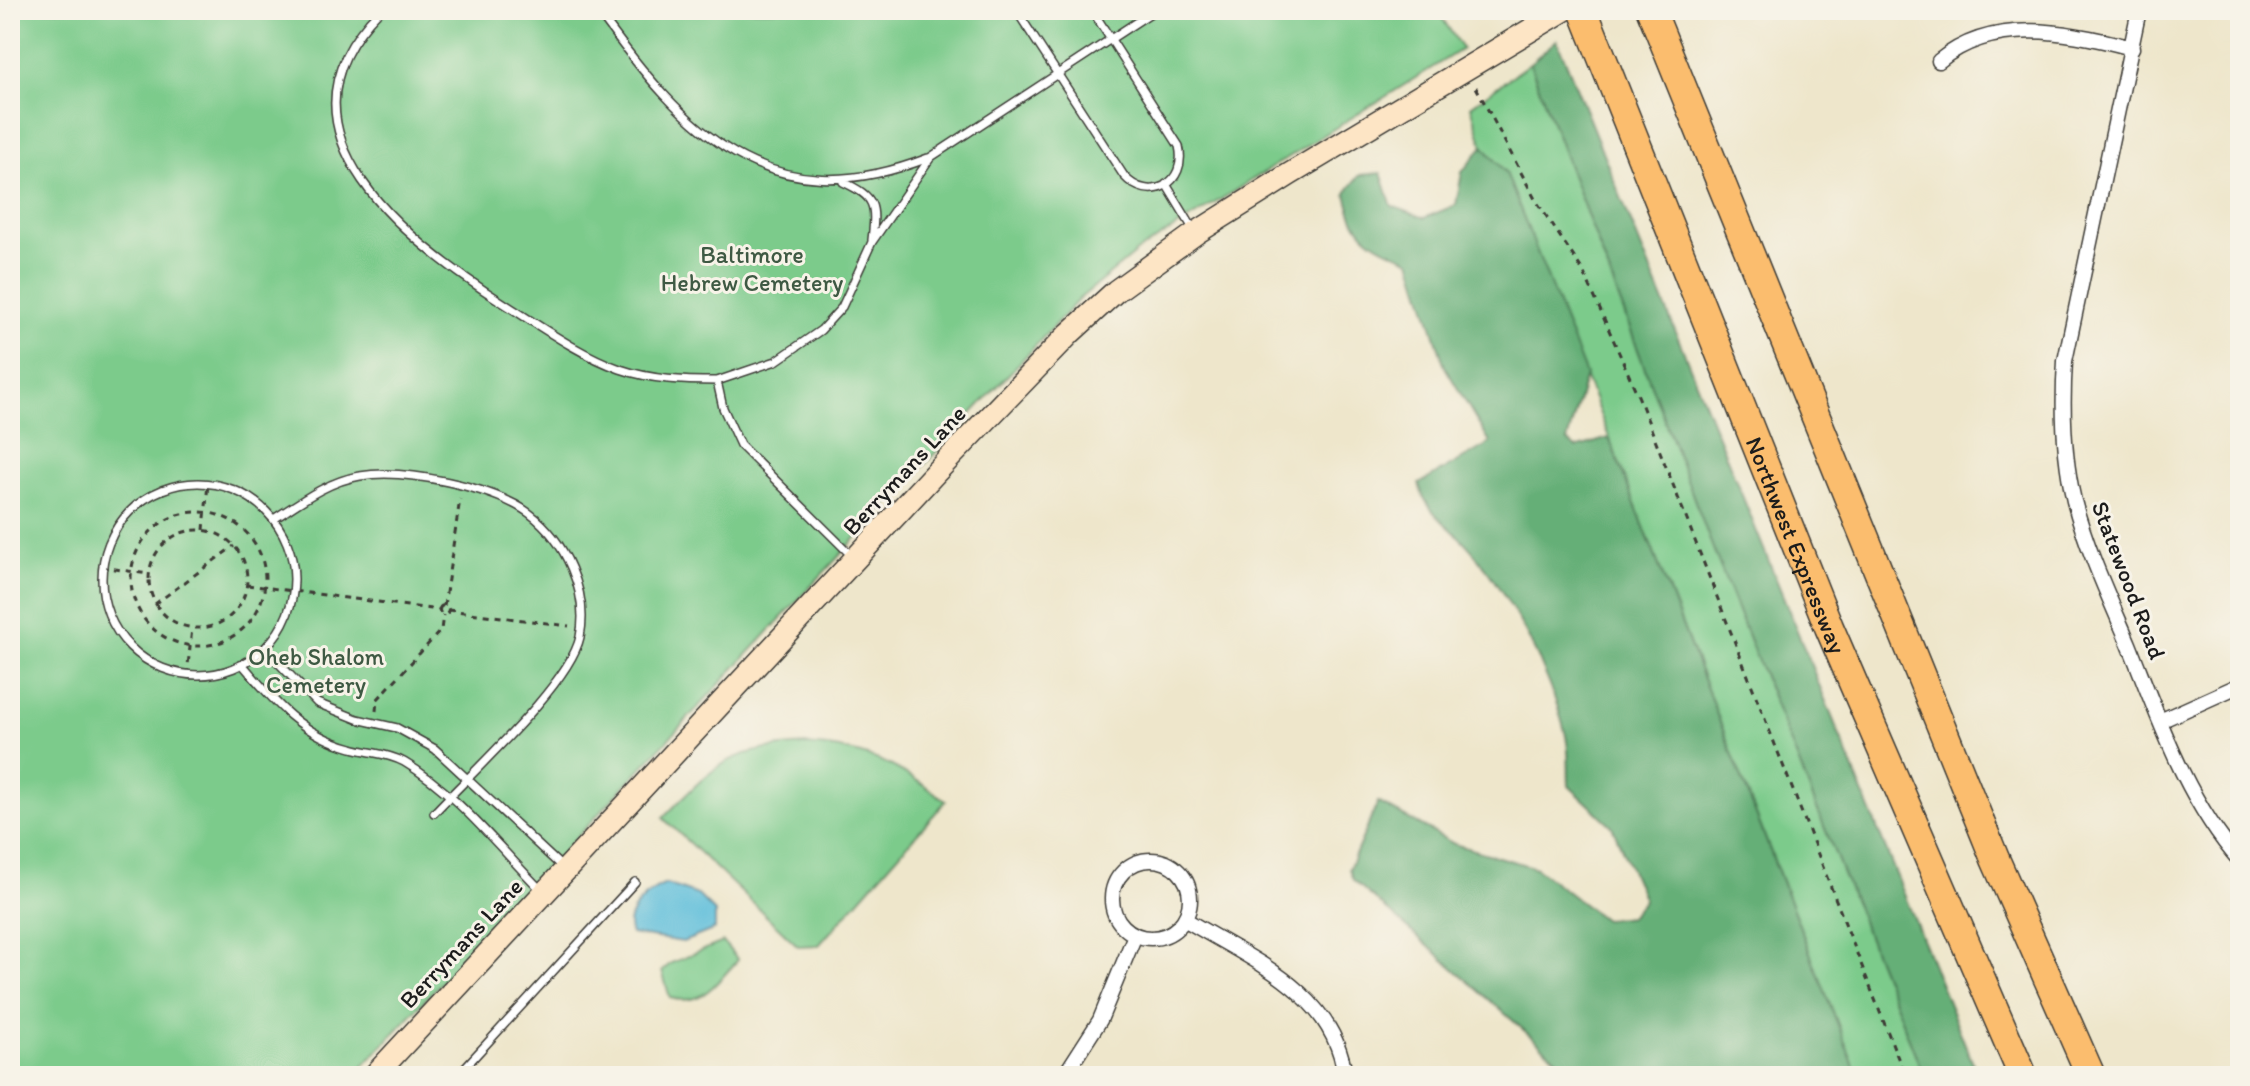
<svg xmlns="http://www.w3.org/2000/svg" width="2250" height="1086" viewBox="0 0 2250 1086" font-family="Itim,sans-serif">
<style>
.green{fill:#7ccb8b;stroke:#4c7454;stroke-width:2}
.forest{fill:#65af77;stroke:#40664a;stroke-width:2}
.water{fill:#5bbdda;stroke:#3c6c7b;stroke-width:2}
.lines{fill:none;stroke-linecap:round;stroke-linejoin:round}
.lane-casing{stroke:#3c3a36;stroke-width:10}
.street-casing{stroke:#3c3a36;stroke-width:17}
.secondary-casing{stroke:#3c3a36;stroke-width:25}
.highway-casing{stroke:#3c3a36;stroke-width:31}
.path{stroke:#3c3a36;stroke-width:3;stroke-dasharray:6 6;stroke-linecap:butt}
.lane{stroke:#fff;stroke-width:7}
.street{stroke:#fff;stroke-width:14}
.secondary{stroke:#fde5c5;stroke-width:22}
.highway{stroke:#fbbd6e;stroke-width:28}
.labels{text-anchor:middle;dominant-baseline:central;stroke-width:6;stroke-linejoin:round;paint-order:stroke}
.park-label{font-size:24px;fill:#3e5943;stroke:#f7f3e8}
.street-label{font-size:24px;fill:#1c1c1c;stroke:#f7f3e8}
</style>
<rect width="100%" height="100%" fill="#f7f3e8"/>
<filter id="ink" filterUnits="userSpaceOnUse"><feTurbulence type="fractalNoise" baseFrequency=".0125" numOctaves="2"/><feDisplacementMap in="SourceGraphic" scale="16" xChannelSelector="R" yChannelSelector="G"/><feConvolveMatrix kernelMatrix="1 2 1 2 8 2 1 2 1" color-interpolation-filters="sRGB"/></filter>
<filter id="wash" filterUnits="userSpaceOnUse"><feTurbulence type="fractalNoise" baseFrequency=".006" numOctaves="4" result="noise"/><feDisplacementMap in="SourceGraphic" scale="32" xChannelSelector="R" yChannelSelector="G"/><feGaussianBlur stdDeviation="1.8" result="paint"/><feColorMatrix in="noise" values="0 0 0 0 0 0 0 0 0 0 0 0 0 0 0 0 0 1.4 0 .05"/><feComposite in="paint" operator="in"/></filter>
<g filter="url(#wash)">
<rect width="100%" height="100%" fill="#eee6cb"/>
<path class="green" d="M 10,10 L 1437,10 L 1462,49 L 1138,251 L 1079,299 L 354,1076 L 10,1076 Z
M 1530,63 L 1712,546 L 1924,1076 L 1858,1076 L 1506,173 L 1483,146 L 1471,106 Z
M 806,745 C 867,749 898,765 946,801 L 819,945 L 798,946 L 663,818 C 717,763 727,750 806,745 Z
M 723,942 L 738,960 C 717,982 703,1007 670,998 L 662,971 L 671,963 Z"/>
<path class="forest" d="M 1557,40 L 1978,1076 L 1924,1076 L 1712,546 L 1530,63 Z
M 1483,146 L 1506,173 L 1586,375 L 1567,441 L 1576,448 L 1609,438 L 1858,1076 L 1576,1076 L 1353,880 L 1349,869 L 1378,802 L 1454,844 L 1536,868 L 1604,920 L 1630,917 L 1644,900 L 1612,826 L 1569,786 C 1568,769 1570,749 1565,732 C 1549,669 1514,604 1474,553 C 1453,526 1427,516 1419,484 L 1490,443 L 1445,367 L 1411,260 C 1373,244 1354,237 1346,193 L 1360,175 L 1381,173 L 1392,206 L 1424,218 L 1456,205 L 1462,172 Z"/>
<path class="water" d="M 666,884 L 698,895 L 715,912 L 715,929 L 683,942 L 631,934 C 622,914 648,891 666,884 Z"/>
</g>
<g filter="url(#ink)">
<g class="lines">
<defs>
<path id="lane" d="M 380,10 C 259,131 410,244 508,306 C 544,329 581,355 620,369 C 652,380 684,381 717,381 L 723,408 L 740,445 L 852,556
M 597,10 C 686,134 768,220 928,158
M 1016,10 L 1124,176 C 1149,204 1188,184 1179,146 L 1092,10
M 843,182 C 876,197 876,205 872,240
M 1166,184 L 1195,232
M 717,381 L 776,361 L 821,330 L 842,307 L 872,242 L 931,157 L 1155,10
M102 579a96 96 0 1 1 192 0a96 96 0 1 1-192 0Z
M 274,519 C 300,502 328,481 360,476 C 404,468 493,487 529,513 C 565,540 589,592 580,637 C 570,684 470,774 434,813
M 265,649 L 317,703 L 357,719 L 397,728 L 435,749 L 563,868
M 243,665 C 275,703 302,735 352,748 C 369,753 388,753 404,762 C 457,793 499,848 542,891
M 457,1076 L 635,882"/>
<path id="street" d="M 2139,10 L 2065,361 C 2062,408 2063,455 2074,501 C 2087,550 2109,597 2129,644 C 2159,719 2186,800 2240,861
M 1939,61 C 1993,16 2069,31 2132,48
M 2160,721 L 2240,685
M1112 899a39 39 0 1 1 78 0a39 39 0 1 1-78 0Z
M 1186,920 C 1250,959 1335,992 1345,1076
M 1064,1076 L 1100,1020 L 1135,935"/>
<path id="secondary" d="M 374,1076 L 936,472 L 1070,333 L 1116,291 L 1196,233 L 1290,174 L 1564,10"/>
<g id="highway">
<path id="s1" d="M 1583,10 L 1829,627 L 2023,1076"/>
<path d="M 1651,10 L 1995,859 L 2091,1076"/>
</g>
</defs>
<use href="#lane" class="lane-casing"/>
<use href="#street" class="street-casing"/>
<use href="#secondary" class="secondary-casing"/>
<use href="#highway" class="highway-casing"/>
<path class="path" d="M 1476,87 L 1535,199 L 1583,271 L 1639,398 L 1905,1076
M131 579a67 67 0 1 1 134 0a67 67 0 1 1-134 0Z
M149 579a49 49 0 1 1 98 0a49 49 0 1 1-98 0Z
M 204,530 L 208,483
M 102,567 L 148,574
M 247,585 L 439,610
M 155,604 L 234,546
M439.5 610a4.5 4.5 0 1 1 9 0a4.5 4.5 0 1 1-9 0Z
M 444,606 L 460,499
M 448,610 L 569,626
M 187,675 L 192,628
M 376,711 L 377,700 L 441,630 L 443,615"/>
<use href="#lane" class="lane"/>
<use href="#street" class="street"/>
<use href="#secondary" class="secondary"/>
<use href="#highway" class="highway"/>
</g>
</g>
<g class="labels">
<g class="park-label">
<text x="752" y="254">Baltimore<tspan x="752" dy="28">Hebrew Cemetery</tspan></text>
<text x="316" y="656">Oheb Shalom<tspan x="316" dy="28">Cemetery</tspan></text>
</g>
<g class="street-label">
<text transform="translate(904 470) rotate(-47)">Berrymans Lane</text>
<text stroke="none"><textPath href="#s1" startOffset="576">Northwest Expressway</textPath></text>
<text transform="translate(2129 580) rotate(69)">Statewood Road</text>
<text transform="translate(461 943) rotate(-47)">Berrymans Lane</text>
</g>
</g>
<rect width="2250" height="1086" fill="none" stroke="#f7f3e8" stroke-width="40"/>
</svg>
